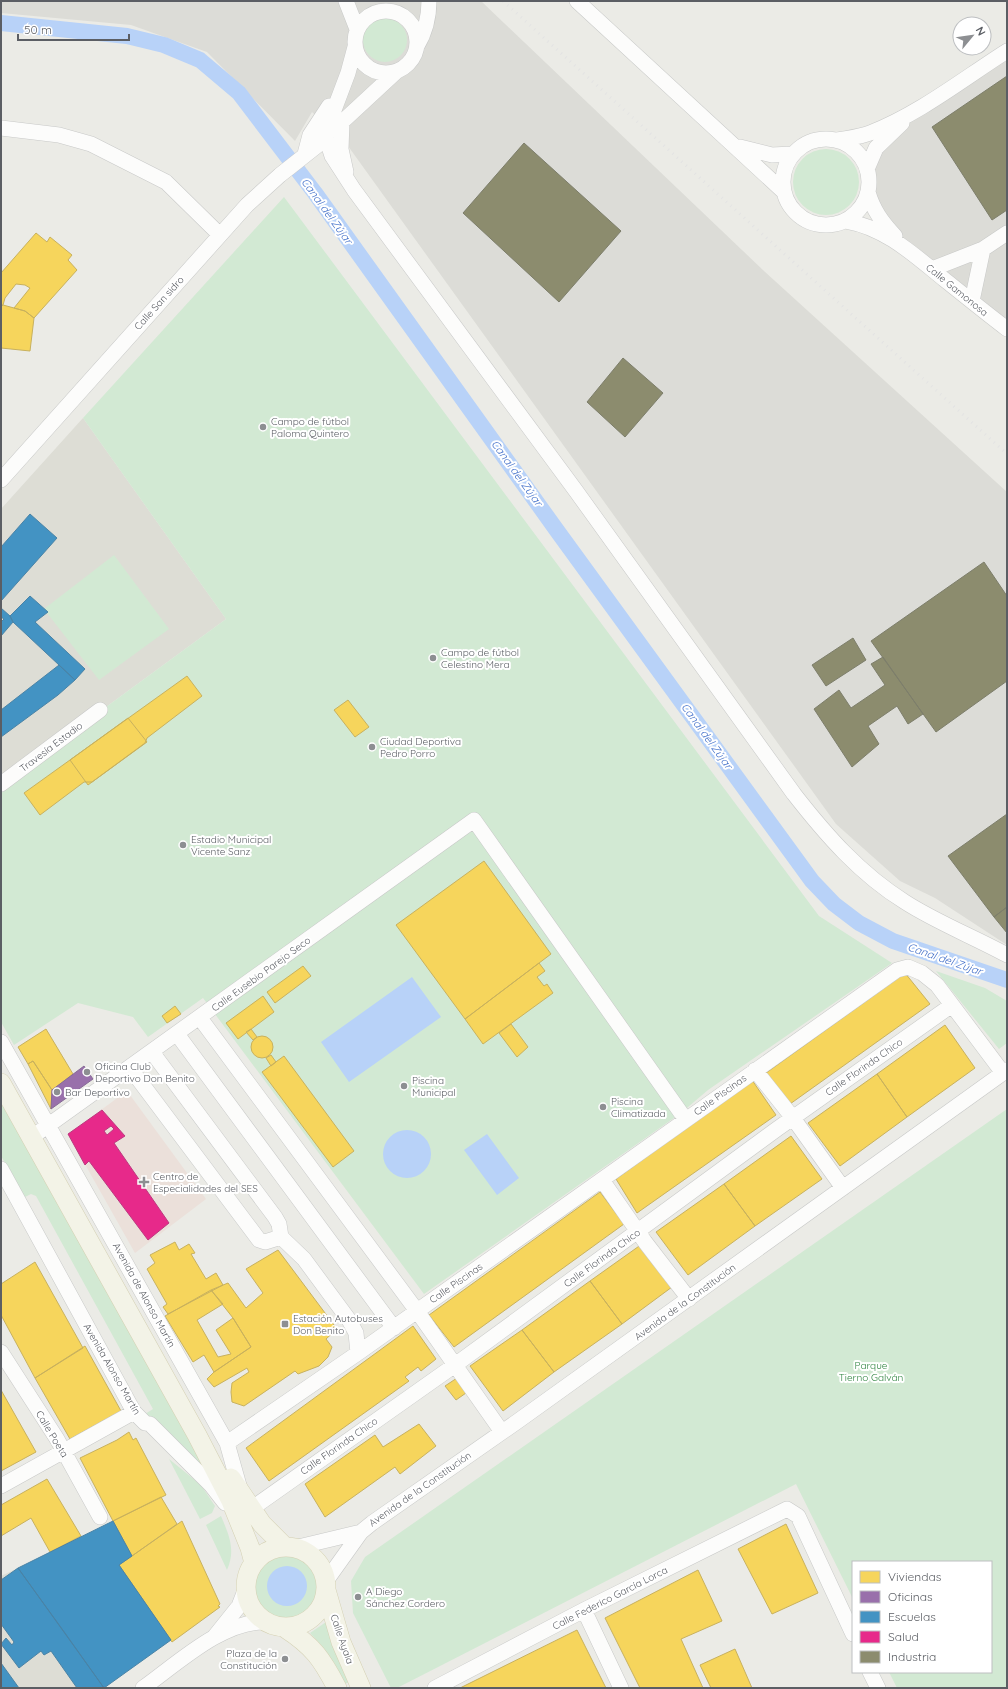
<svg xmlns="http://www.w3.org/2000/svg" width="1008" height="1689" viewBox="0 0 1008 1689" font-family="Quicksand,sans-serif">
<style>
.industrial{fill:#dcdcd7}
.education{fill:#ddddd5}
.medical{fill:#ebe0da}
.green{fill:#d2e9d3}
.water{fill:#b8d2f8}
.homes{fill:#f6d55c;stroke:#c8b15e}
.offices{fill:#9970ab;stroke:#866b96}
.schools{fill:#4393c3;stroke:#4a83a6}
.health{fill:#e7298a;stroke:#bd397f;fill-rule:evenodd}
.industry{fill:#8c8c6e;stroke:#7d7e6b}
.lines{fill:none;stroke-linecap:round;stroke-linejoin:round}
.canal{stroke:#b8d2f8;stroke-width:16}
.minor-casing{stroke:#c8c9c8;stroke-width:16}
.major-casing{stroke:#d4d0b2;stroke-width:20}
.minor{stroke:#fcfcfb;stroke-width:15}
.major{stroke:#f3f3e7;stroke-width:19}
.rail{stroke:#e3e3e3;stroke-width:3;stroke-dasharray:1 5;stroke-linecap:butt}
.poi-dot{fill:#8d8f92;stroke:#fff;stroke-width:1.5}
.labels{text-anchor:middle;dominant-baseline:central;stroke-width:4;stroke-linejoin:round;paint-order:stroke}
.street-label{font-size:10px;fill:#5b5e64;stroke:#fff}
.poi-label{font-size:10px;fill:#5b5e64;stroke:#fff;text-anchor:start}
.park-label{font-size:10px;fill:#318542;stroke:#fff}
.water-label{font-size:11px;font-style:italic;fill:#3f6dc8;stroke:#fff}
</style>
<rect width="100%" height="100%" fill="#ebebe6"/>
<path class="industrial" d="M 1,1 L 481,1 L 764,271 L 1007,492 L 1007,945 L 935,898 L 900,881 L 836,824 L 348,146 L 312,112 L 295,141 L 207,52 L 131,25 L 1,13 Z
M 1007,51 L 1007,329 L 908,250 L 868,192 L 869,180 L 867,169 L 891,133 Z"/>
<path class="education" d="M 83,418 L 226,619 L 1,784 L 1,509 Z
M 18,1568 L 65,1633 L 104,1688 L 1,1688 L 1,1576 Z"/>
<path class="medical" d="M 127,1091 L 206,1199 L 135,1253 L 68,1134 Z"/>
<path class="green" d="M363 40a22 22 0 1 1 44 0a22 22 0 1 1-44 0Z
M793 182a33 33 0 1 1 66 0a33 33 0 1 1-66 0Z
M 284,197 L 819,916 L 892,963 L 708,1090 L 681,1113 L 424,1294 L 203,998 L 148,1037 L 133,1017 L 78,1003 L 14,1045 L 1,1022 L 1,784 L 226,619 L 83,418 Z
M 114,555 L 169,629 L 99,680 L 44,609 Z
M 936,971 L 985,988 L 1007,1001 L 1007,1043 L 999,1049 Z
M 1,1083 L 207,1471 L 145,1414 L 153,1409 L 36,1196 L 31,1194 L 25,1197 L 1,1156 Z
M 1007,1109 L 1007,1688 L 897,1688 L 889,1672 L 991,1672 L 991,1562 L 853,1562 L 853,1599 L 796,1484 L 397,1688 L 391,1688 L 353,1613 L 351,1581 L 365,1557 Z
M 169,1459 L 201,1485 L 215,1506 L 212,1513 L 200,1519 Z
M 221,1516 C 229,1535 236,1550 227,1570 L 206,1525 Z
M254 1586a33 33 0 1 1 66 0a33 33 0 1 1-66 0Z
M 326,1622 L 351,1681 L 345,1684 L 321,1645 L 310,1633 Z"/>
<path class="water" d="M 412,977 L 441,1017 L 349,1082 L 321,1042 Z
M383 1154a24 24 0 1 1 48 0a24 24 0 1 1-48 0Z
M 487,1134 L 519,1178 L 497,1195 L 464,1150 Z
M267 1586a20 20 0 1 1 40 0a20 20 0 1 1-40 0Z"/>
<path class="homes" d="M 36,233 L 47,242 L 50,237 L 72,255 L 68,260 L 77,270 L 34,318 L 25,311 L 14,308 L 30,288 L 25,285 L 16,284 L 5,298 L 3,305 L 1,306 L 1,273 Z
M 3,305 L 25,311 L 34,318 L 30,351 L 1,348 L 1,306 Z
M 187,676 L 202,696 L 147,738 L 145,743 L 92,782 L 84,782 L 40,815 L 24,793 Z
M 348,700 L 369,727 L 355,737 L 334,710 Z
M 128,718 L 147,742 L 88,785 L 70,760 Z
M 484,861 L 551,954 L 465,1019 L 396,925 Z
M 539,963 L 545,971 L 537,977 L 544,986 L 547,984 L 553,993 L 483,1044 L 465,1019 Z
M 303,966 L 311,976 L 275,1003 L 267,992 Z
M 905,973 L 930,1004 L 790,1104 L 766,1073 Z
M 263,996 L 274,1012 L 238,1039 L 226,1023 Z
M 175,1006 L 181,1014 L 167,1023 L 162,1016 Z
M 511,1024 L 528,1047 L 517,1057 L 499,1033 Z
M 945,1025 L 975,1068 L 907,1117 L 877,1074 Z
M 46,1029 L 73,1074 L 52,1090 L 33,1061 L 28,1064 L 18,1047 Z
M 251,1029 L 257,1037 L 253,1040 L 246,1032 Z
M251 1047a11 11 0 1 1 22 0a11 11 0 1 1-22 0Z
M 271,1055 L 276,1062 L 271,1066 L 266,1058 Z
M 284,1056 L 354,1151 L 333,1167 L 262,1072 Z
M 33,1061 L 52,1090 L 51,1109 L 28,1064 Z
M 877,1074 L 907,1117 L 840,1166 L 808,1123 Z
M 752,1080 L 776,1115 L 637,1213 L 616,1179 Z
M 791,1136 L 822,1179 L 755,1226 L 724,1184 Z
M 724,1184 L 755,1226 L 688,1275 L 656,1232 Z
M 600,1192 L 624,1224 L 454,1347 L 429,1315 Z
M 175,1242 L 179,1250 L 189,1244 L 195,1253 L 191,1254 L 206,1279 L 216,1273 L 223,1285 L 168,1314 L 163,1307 L 167,1304 L 147,1269 L 155,1263 L 150,1255 Z
M 642,1244 L 672,1287 L 622,1324 L 590,1281 Z
M 278,1250 L 337,1329 L 326,1339 L 332,1347 L 328,1357 L 319,1366 L 298,1374 L 295,1371 L 244,1406 L 232,1402 L 231,1392 L 232,1383 L 249,1372 L 247,1368 L 214,1387 L 207,1379 L 214,1372 L 251,1347 L 233,1318 L 211,1290 L 228,1283 L 246,1308 L 263,1293 L 246,1269 Z
M 35,1262 L 83,1348 L 35,1378 L 1,1315 L 1,1284 Z
M 590,1281 L 622,1324 L 554,1372 L 522,1330 Z
M 211,1290 L 223,1304 L 197,1320 L 218,1357 L 231,1354 L 216,1330 L 233,1318 L 251,1347 L 214,1372 L 204,1355 L 193,1362 L 165,1316 Z
M 413,1326 L 436,1359 L 421,1371 L 418,1367 L 405,1377 L 409,1381 L 269,1481 L 246,1448 Z
M 522,1330 L 554,1372 L 503,1411 L 470,1366 Z
M 85,1346 L 121,1411 L 70,1439 L 35,1378 Z
M 457,1378 L 466,1393 L 456,1400 L 445,1386 Z
M 1,1390 L 36,1452 L 1,1471 Z
M 419,1424 L 436,1446 L 400,1474 L 395,1467 L 325,1517 L 305,1484 L 375,1435 L 383,1447 Z
M 129,1432 L 133,1440 L 136,1438 L 166,1495 L 113,1521 L 80,1458 L 117,1440 Z
M 47,1479 L 81,1536 L 50,1552 L 31,1518 L 1,1536 L 1,1505 Z
M 161,1497 L 177,1524 L 132,1556 L 113,1521 Z
M 182,1521 L 220,1604 L 218,1606 L 220,1607 L 172,1642 L 119,1565 Z
M 786,1524 L 818,1593 L 772,1614 L 738,1549 Z
M 698,1570 L 722,1621 L 681,1639 L 703,1688 L 640,1688 L 605,1618 Z
M 577,1630 L 606,1688 L 460,1688 Z
M 735,1649 L 752,1688 L 711,1688 L 700,1665 Z"/>
<path class="offices" d="M 84,1066 L 93,1079 L 51,1109 L 52,1090 Z"/>
<path class="schools" d="M 30,514 L 57,538 L 1,601 L 1,547 Z
M 30,596 L 48,612 L 35,622 L 85,669 L 75,680 L 13,622 L 10,616 Z
M 1,608 L 10,616 L 13,622 L 1,636 L 1,622 L 4,619 L 1,617 Z
M 59,665 L 75,680 L 58,695 L 1,737 L 1,710 Z
M 113,1521 L 132,1556 L 119,1565 L 171,1640 L 104,1688 L 18,1568 Z
M 18,1568 L 65,1633 L 104,1688 L 77,1688 L 51,1651 L 44,1655 L 41,1651 L 19,1668 L 1,1644 L 6,1638 L 12,1645 L 14,1642 L 1,1624 L 1,1580 Z
M 1,1663 L 19,1688 L 1,1688 Z"/>
<path class="health" d="M 102,1110 L 125,1136 L 114,1143 L 169,1223 L 148,1240 L 89,1161 L 85,1165 L 68,1134 ZM 111,1126 L 114,1129 L 107,1135 L 104,1131 Z"/>
<path class="industry" d="M 1007,76 L 1007,210 L 992,220 L 932,127 Z
M 524,143 L 621,231 L 559,302 L 463,213 Z
M 623,358 L 663,393 L 625,437 L 587,402 Z
M 984,562 L 1007,596 L 1007,681 L 936,732 L 871,641 Z
M 853,638 L 866,660 L 826,686 L 812,665 Z
M 883,657 L 923,714 L 908,724 L 897,706 L 868,726 L 879,744 L 852,767 L 814,709 L 839,690 L 851,708 L 885,685 L 871,664 Z
M 1007,814 L 1007,907 L 994,917 L 948,856 Z
M 1007,907 L 1007,933 L 994,917 Z"/>
<g class="lines">
<path class="canal" d="M 1,23 L 127,36 L 164,45 L 200,60 L 239,93 L 315,193 L 558,532 L 812,881 L 834,904 L 859,923 L 893,941 L 1007,980"/>
<defs>
<path id="minor" d="M 346,1 L 357,29
M 577,1 L 783,191
M355 42a31 31 0 1 1 62 0a31 31 0 1 1-62 0Z
M 417,46 C 426,31 429,18 429,1
M 342,122 L 341,149 L 346,172
M 1,128 L 59,135 L 91,144 L 166,182 L 220,235
M 325,134 L 332,156 L 354,190 L 576,491 L 794,794 C 826,835 860,874 905,902 C 936,922 974,937 1007,955
M 325,134 L 342,122 L 396,72
M783 182a43 43 0 1 1 86 0a43 43 0 1 1-86 0Z
M 837,140 C 848,138 860,137 870,133 C 919,114 963,79 1007,51
M 740,147 L 772,155 L 792,154
M 305,154 L 310,135 L 329,106
M 867,169 L 876,148 L 902,123
M 868,192 C 873,210 882,222 895,236
M 846,221 C 886,228 914,255 945,280 C 965,296 986,313 1007,329
M 932,269 L 983,249
M 972,301 L 983,249 L 1007,233
M 1,480 L 247,205 L 280,175 L 318,145 L 325,134 L 348,73 L 355,47
M 1,784 L 100,710
M 200,1018 L 417,1311 L 502,1432
M 177,1034 L 394,1328
M 1,1042 L 227,1443 L 240,1489
M 152,1052 L 275,1217 L 279,1224 L 281,1237 L 304,1259 L 349,1320 L 356,1333 L 358,1353
M 130,1068 L 259,1240 L 265,1242 L 281,1237
M 755,1070 L 793,1118 L 843,1188
M 32,1137 L 474,820 L 681,1113
M 1,1169 L 134,1412 L 145,1423 L 150,1424 L 211,1485 L 225,1503
M 602,1180 L 645,1242 L 689,1299
M 1,1352 L 57,1439 L 100,1517
M 227,1443 L 358,1353 L 897,970 L 908,967 L 922,973 L 937,985 L 1003,1073
M 1,1486 L 134,1412
M 251,1509 L 455,1365 L 777,1129 L 952,1005
M 294,1548 L 361,1532
M 326,1581 L 361,1532 L 372,1523 L 518,1421 L 1007,1070
M 584,1610 L 621,1688
M 215,1636 L 239,1606 L 246,1588
M 870,1672 L 878,1688
M 143,1688 C 177,1664 223,1620 266,1622
M 435,1688 L 584,1610 L 787,1509 L 798,1516 L 853,1634"/>
<path id="major" d="M 1,1083 L 197,1435 L 231,1501 L 250,1548 L 254,1563
M 231,1478 L 262,1524 L 285,1547
M246 1587a40 40 0 1 1 80 0a40 40 0 1 1-80 0Z
M 326,1590 L 341,1642 L 361,1688
M 285,1628 C 313,1646 322,1659 337,1688"/>
</defs>
<use href="#minor" class="minor-casing"/>
<use href="#major" class="major-casing"/>
<use href="#minor" class="minor"/>
<use href="#major" class="major"/>
<path class="rail" d="M 503,1 L 1007,454"/>
</g>
<g class="poi-dot">
<circle cx="263" cy="427" r="4"/>
<circle cx="433" cy="658" r="4"/>
<circle cx="372" cy="747" r="4"/>
<circle cx="183" cy="845" r="4"/>
<circle cx="87" cy="1072" r="4"/>
<circle cx="404" cy="1086" r="4"/>
<circle cx="57" cy="1092" r="4"/>
<circle cx="603" cy="1107" r="4"/>
<path d="M142 1176h4v4h4v4h-4v4h-4v-4h-4v-4h4z"/>
<rect x="281" y="1320" width="8" height="8" rx="2"/>
<circle cx="358" cy="1597" r="4"/>
<circle cx="285" cy="1659" r="4"/>
</g>
<g class="labels">
<g class="street-label">
<text transform="translate(957 290) rotate(39)">Calle Gamonosa</text>
<text transform="translate(159 303) rotate(-48)">Calle San sidro</text>
<text transform="translate(51 747) rotate(-37)">Travesía Estadio</text>
<text transform="translate(261 974) rotate(-36)">Calle Eusebio Parejo Seco</text>
<text transform="translate(864 1067) rotate(-35)">Calle Florinda Chico</text>
<text transform="translate(720 1095) rotate(-36)">Calle Piscinas</text>
<text transform="translate(602 1258) rotate(-36)">Calle Florinda Chico</text>
<text transform="translate(456 1283) rotate(-35)">Calle Piscinas</text>
<text transform="translate(144 1295) rotate(61)">Avenida de Alonso Martín</text>
<text transform="translate(685 1302) rotate(-36)">Avenida de la Constitución</text>
<text transform="translate(112 1369) rotate(60)">Avenida Alonso Martín</text>
<text transform="translate(52 1434) rotate(59)">Calle Poeta</text>
<text transform="translate(339 1446) rotate(-35)">Calle Florinda Chico</text>
<text transform="translate(420 1489) rotate(-35)">Avenida de la Constitución</text>
<text transform="translate(610 1598) rotate(-27)">Calle Federico García Lorca</text>
<text transform="translate(342 1639) rotate(71)">Calle Ayala</text>
</g>
<g class="poi-label">
<text x="271" y="421">Campo de fútbol<tspan x="271" dy="12">Paloma Quintero</tspan></text>
<text x="441" y="652">Campo de fútbol<tspan x="441" dy="12">Celestino Mera</tspan></text>
<text x="380" y="741">Ciudad Deportiva<tspan x="380" dy="12">Pedro Porro</tspan></text>
<text x="191" y="839">Estadio Municipal<tspan x="191" dy="12">Vicente Sanz</tspan></text>
<text x="95" y="1066">Oficina Club<tspan x="95" dy="12">Deportivo Don Benito</tspan></text>
<text x="412" y="1080">Piscina<tspan x="412" dy="12">Municipal</tspan></text>
<text x="65" y="1092">Bar Deportivo</text>
<text x="611" y="1101">Piscina<tspan x="611" dy="12">Climatizada</tspan></text>
<text x="153" y="1176">Centro de<tspan x="153" dy="12">Especialidades del SES</tspan></text>
<text x="293" y="1318">Estación Autobuses<tspan x="293" dy="12">Don Benito</tspan></text>
<text x="366" y="1591">A Diego<tspan x="366" dy="12">Sánchez Cordero</tspan></text>
<text x="277" y="1653" text-anchor="end">Plaza de la<tspan x="277" dy="12">Constitución</tspan></text>
</g>
<g class="park-label">
<text x="871" y="1365">Parque<tspan x="871" dy="12">Tierno Galván</tspan></text>
</g>
<g class="water-label">
<text transform="translate(327 211) rotate(54)">Canal del Zújar</text>
<text transform="translate(517 473) rotate(54)">Canal del Zújar</text>
<text transform="translate(707 736) rotate(54)">Canal del Zújar</text>
<text transform="translate(945 959) rotate(19)">Canal del Zújar</text>
</g>
</g>
<rect width="1008" height="1689" fill="none" stroke="#5b5e64" stroke-width="4"/>
<rect x="852" y="1561" width="140" height="112" fill="#ffffff" stroke="#bdbfc1"/>
<rect x="860" y="1571" width="20" height="12" fill="#f6d55c" stroke="#bdbfc1"/>
<text x="888" y="1581" font-size="12" fill="#5b5e64">Viviendas</text>
<rect x="860" y="1591" width="20" height="12" fill="#9970ab" stroke="#bdbfc1"/>
<text x="888" y="1601" font-size="12" fill="#5b5e64">Oficinas</text>
<rect x="860" y="1611" width="20" height="12" fill="#4393c3" stroke="#bdbfc1"/>
<text x="888" y="1621" font-size="12" fill="#5b5e64">Escuelas</text>
<rect x="860" y="1631" width="20" height="12" fill="#e7298a" stroke="#bdbfc1"/>
<text x="888" y="1641" font-size="12" fill="#5b5e64">Salud</text>
<rect x="860" y="1651" width="20" height="12" fill="#8c8c6e" stroke="#bdbfc1"/>
<text x="888" y="1661" font-size="12" fill="#5b5e64">Industria</text>
<g transform="translate(972 36) rotate(61)"><circle r="19" fill="#ffffff" stroke="#bdbfc1"/>
<path d="M0-3L7 15L0 10L-7 15Z" fill="#8d8f92"/>
<text y="-6" font-size="11" font-weight="bold" text-anchor="middle" fill="#5b5e64">N</text>
</g>
<path d="M18 34v6h111v-6" fill="none" stroke="#5b5e64" stroke-width="2"/>
<text x="24" y="34" font-size="12" fill="#5b5e64" stroke="#ffffff" stroke-width="3" paint-order="stroke">50 m</text>
</svg>
